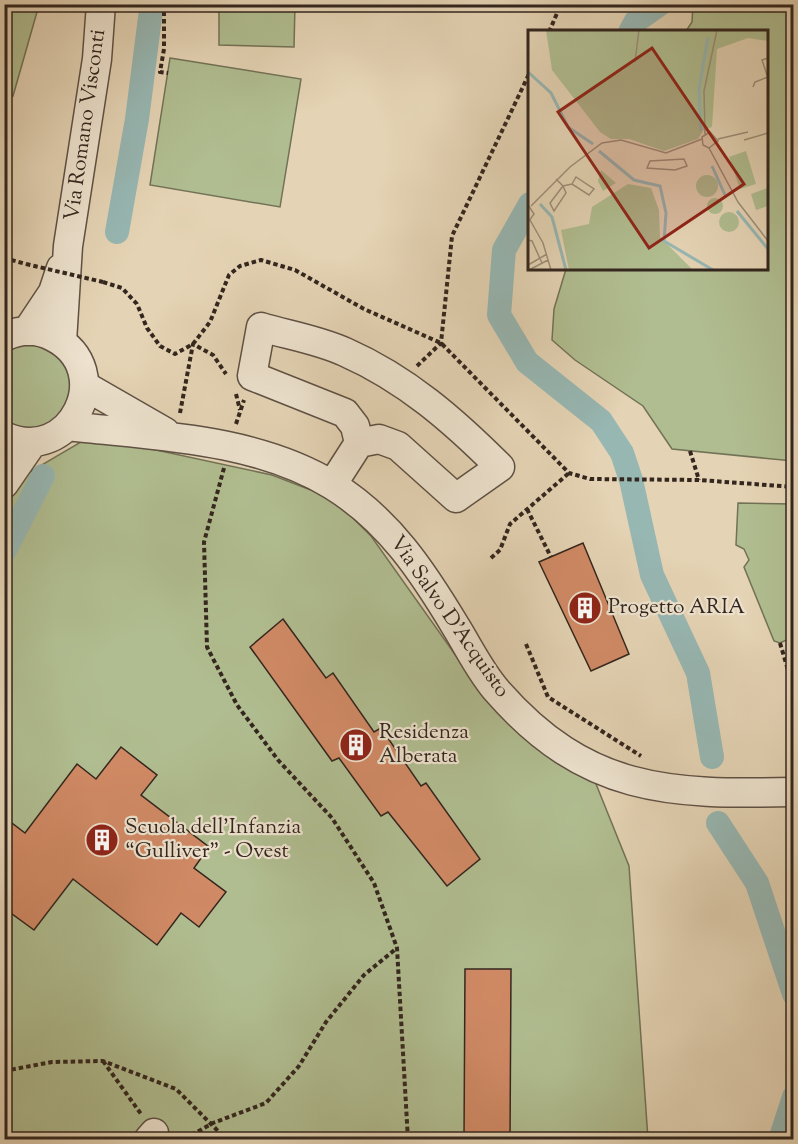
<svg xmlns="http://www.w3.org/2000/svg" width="798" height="1144" viewBox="0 0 798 1144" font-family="'Sorts Mill Goudy',serif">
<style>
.green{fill:#b0bd90;stroke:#727257;stroke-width:1.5}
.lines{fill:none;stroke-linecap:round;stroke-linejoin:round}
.canal{stroke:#97b7b3;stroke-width:24}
.building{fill:#d08a65;stroke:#33261e;stroke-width:1.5}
.minor-casing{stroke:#5f5144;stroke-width:31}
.path{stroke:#33261e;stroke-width:4;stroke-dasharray:4.5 3;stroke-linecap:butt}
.minor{stroke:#ede2ce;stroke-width:28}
.path-bridge{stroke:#33261e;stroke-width:4;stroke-dasharray:4.5 3;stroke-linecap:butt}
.labels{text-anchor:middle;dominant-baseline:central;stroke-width:4.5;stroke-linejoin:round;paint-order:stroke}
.street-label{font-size:21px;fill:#33261e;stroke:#ede2ce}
.poi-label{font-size:21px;fill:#33261e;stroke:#ede2ce;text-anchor:start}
.inset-river{fill:none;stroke:#97b7b3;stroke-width:3}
.inset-road{fill:none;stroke:#9d8e78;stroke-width:1.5}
.view{fill:#8f2418;fill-opacity:0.15;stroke:#8f2418;stroke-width:3}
.inset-edge{fill:none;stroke:#33261e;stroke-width:3}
</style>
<rect width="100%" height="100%" fill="#e4d3b4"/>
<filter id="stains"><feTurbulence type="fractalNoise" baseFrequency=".00333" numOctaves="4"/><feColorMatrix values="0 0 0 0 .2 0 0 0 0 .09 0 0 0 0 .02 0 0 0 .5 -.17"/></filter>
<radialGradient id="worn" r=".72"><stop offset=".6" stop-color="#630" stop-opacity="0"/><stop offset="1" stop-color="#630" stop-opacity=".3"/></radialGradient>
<path class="green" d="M 4,5 L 39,5 L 13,96 L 5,94 Z
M 219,5 L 295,5 L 294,47 L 219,45 Z
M 693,5 L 793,5 L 793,461 L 672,449 L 643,406 L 575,360 L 552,340 L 554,309 L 566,269 L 766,268 L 766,32 L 686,31 L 692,22 Z
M 170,58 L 301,79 L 280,207 L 150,185 Z
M 27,339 L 66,360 L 74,389 L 52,427 L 5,429 L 4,345 Z
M 91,436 L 272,475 L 334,499 L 371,536 L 493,708 L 594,779 L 629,866 L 648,1139 L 5,1139 L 4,474 L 18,479 Z
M 738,503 L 793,504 L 793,637 L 780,643 L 774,641 L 744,567 L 749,560 L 744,549 L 736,545 Z"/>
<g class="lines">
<path class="canal" d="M 630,32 L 636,21 L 660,4
M 530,204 L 504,250 L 499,315 L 527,362 L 601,421 L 622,453 L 631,480 L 652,575 L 698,673 L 712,757
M 117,232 L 137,119 L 151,10
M 4,552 L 43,476
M 718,823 L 757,883 L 794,994
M 780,1140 L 794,1097"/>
</g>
<path class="building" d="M 583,543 L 629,654 L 591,671 L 539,562 Z
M 283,619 L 326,678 L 333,673 L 374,732 L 381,728 L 421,786 L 426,783 L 480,859 L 447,886 L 388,812 L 381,816 L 339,758 L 332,761 L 250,647 Z
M 121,747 L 157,775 L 141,795 L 209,847 L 194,868 L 226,892 L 199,927 L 181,913 L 157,945 L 73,879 L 34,930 L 4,908 L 4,817 L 25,833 L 77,764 L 96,779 Z
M 465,969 L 511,969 L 510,1140 L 464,1140 Z"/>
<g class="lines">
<defs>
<path id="minor" d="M 27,331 L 53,292 L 61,268
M 4,337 C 20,329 38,329 53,337 C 118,370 71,467 4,436
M 62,342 L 68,246 L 97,59 L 101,4
M 85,386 L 165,432
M 68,426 C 155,436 255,438 332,485 C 389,520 423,572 456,627 C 469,648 481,673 498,692 C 586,792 668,795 794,792
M 4,484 L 33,442
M 332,485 L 359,443 L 355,426 L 345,413 L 252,376 L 261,327 C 288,335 319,340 345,352 C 406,379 453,420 500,467 L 456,498 L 398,446 L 379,439 L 359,443
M 148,1140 L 154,1133"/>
</defs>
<use href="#minor" class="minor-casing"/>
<path class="path" d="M 164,4 L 164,49 L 160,72 L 168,73
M 549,32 L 561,4
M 4,258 L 26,264
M 103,282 L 122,288 L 137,304 L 147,328 L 160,346 L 175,354 L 193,344 L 210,322 L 229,275 L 240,266 L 261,260 L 295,270 L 364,309 L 441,343 L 569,473 L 590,479 L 699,480 L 794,487
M 417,366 L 441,343 L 452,236 L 530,72
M 236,394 L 240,410
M 180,413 L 193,344 L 213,355 L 226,374
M 236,424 L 244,400
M 690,451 L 699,480
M 224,468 L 204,542 L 207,647 L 237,705 L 278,760 L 332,818 L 374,883 L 397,948 L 408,1140
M 791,487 L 794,494
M 527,509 L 551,557
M 491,558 L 500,550 L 510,524 L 569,473
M 780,643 L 794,690
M 526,644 L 548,697 L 641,756
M 103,1061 L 141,1114
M 4,1071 L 52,1062 L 103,1061 L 176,1089 L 227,1140
M 177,1136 L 188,1137 L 213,1123 L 266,1103 L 299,1066 L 326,1022 L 364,975 L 397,948"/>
<use href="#minor" class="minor"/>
<path class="path-bridge" d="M 26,264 L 103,282"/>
</g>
<defs>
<symbol id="building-disc" viewBox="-11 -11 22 22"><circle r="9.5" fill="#8f2418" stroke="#ede2ce"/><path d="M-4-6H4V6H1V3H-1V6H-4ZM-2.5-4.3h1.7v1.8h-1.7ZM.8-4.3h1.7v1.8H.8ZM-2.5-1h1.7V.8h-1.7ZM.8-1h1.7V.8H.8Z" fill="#fff"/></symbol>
</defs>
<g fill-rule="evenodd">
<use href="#building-disc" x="566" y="589" width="38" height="38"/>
<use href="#building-disc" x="337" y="726" width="38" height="38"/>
<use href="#building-disc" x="83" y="821" width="38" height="38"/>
</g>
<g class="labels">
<g class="street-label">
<text transform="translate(86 125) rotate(-82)">Via Romano Visconti</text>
<text transform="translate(449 617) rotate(55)">Via Salvo D'Acquisto</text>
</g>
<g class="poi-label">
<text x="608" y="608">Progetto ARIA</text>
<text x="379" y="733">Residenza<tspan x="379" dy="24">Alberata</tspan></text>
<text x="125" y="828">Scuola dell’Infanzia<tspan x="125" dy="24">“Gulliver” - Ovest</tspan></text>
</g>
</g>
<g transform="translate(528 30)">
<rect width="240" height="240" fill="#e4d3b4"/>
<path d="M 18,0 L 240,0 L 240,11 L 220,8 L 189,19 L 184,97 L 176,99 L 170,109 L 136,121 L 101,109 L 83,109 L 72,102 L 24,40 ZM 218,121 L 228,154 L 212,159 L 201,127 ZM 73,140 L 88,153 L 75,161 L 70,151 ZM168 156a11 11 0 1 1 22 0a11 11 0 1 1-22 0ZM 100,154 L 123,158 L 131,180 L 132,207 L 165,240 L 41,240 L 33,200 L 61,194 L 64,177 ZM 239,158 L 240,176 L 228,180 L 223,164 ZM179 176a8 8 0 1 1 16 0a8 8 0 1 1-16 0ZM191 192a10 10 0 1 1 20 0a10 10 0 1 1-20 0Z" fill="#b0bd90"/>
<path class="inset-river" d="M 0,42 L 23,63 L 40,97 L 65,114M 173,101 L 171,59 L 180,7M 71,121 L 106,150 L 132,156 L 138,183 L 136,211 L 185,240M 184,136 L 197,165M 12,174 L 24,187 L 38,240M 209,181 L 240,219"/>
<path class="inset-road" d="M 107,32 L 111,0M 240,48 L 234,30 L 240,28M 225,57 L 227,52 L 240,47M 177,104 L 176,61 L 189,0M 190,109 L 220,102M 216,110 L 240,103M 181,118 L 190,111 L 182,102 L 174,107 L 175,115 L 181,118 L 210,172 L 240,211M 156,129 L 159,136 L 147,140 L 119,138 L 122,131 ZM 28,149 L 35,156 L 38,163 L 26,181 L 22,173 L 35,156 L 44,154 L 61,165 L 66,159 L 48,147 L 44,154M 0,175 L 6,184 L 1,191M 3,176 L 42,137 L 74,113 L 93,110 L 138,123 L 174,109M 2,190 L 15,213 L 23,240M 0,210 L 4,211 L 14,233M 0,235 L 19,224M 1,240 L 20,230"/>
<path class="view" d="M 124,18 L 216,154 L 121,218 L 30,82 Z"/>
<rect width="240" height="240" class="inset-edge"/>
</g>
<rect width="798" height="1144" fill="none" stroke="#e4d3b4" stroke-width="24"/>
<rect x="6" y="6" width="786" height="1132" fill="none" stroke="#33261e" stroke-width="3"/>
<rect x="12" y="12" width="774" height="1120" fill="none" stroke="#33261e" stroke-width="1.5"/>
<rect width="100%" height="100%" filter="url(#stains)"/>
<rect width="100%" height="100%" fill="url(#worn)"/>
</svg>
